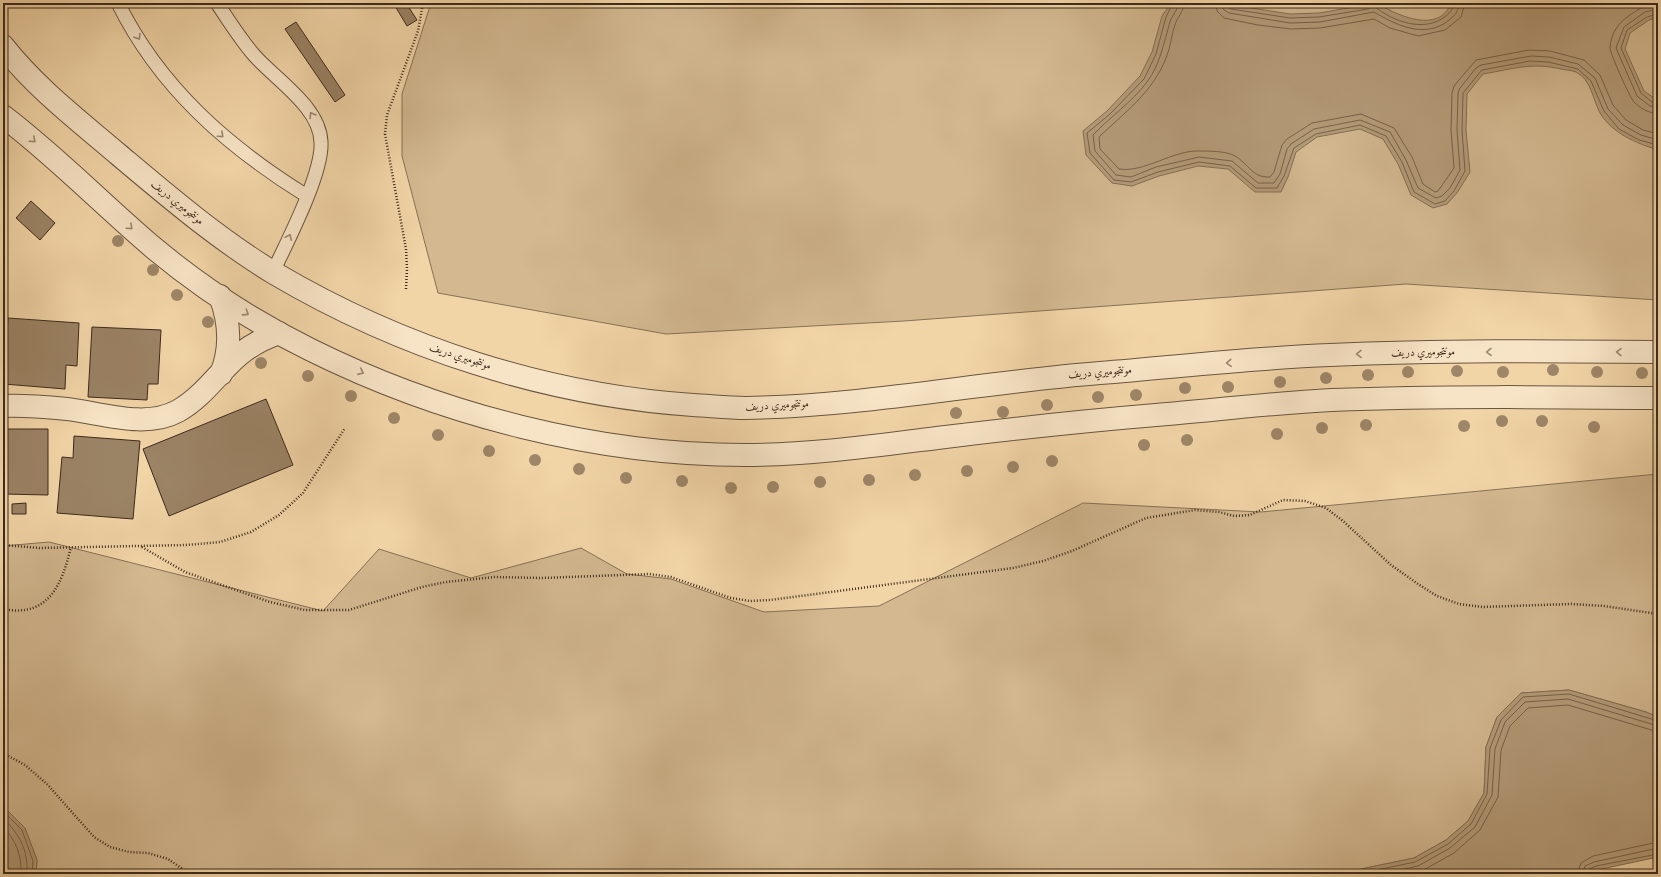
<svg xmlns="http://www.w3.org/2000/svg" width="1661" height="877" viewBox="0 0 1661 877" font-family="Vollkorn,Amiri,serif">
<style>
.green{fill:#d3b890;stroke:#887156}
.water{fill:#b49b78;stroke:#846e54}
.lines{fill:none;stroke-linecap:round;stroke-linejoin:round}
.shore{stroke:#78624a;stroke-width:1}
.building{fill:#9b8365;stroke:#3c2a1d}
.service-casing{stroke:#6a5540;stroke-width:15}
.minor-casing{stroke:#6a5540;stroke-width:24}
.tertiary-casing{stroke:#6a5540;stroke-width:24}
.path{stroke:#3c2a1d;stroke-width:2.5;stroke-dasharray:1 2;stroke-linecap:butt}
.service{stroke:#f7e4c6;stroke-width:13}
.minor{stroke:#f7e4c6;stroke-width:22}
.tertiary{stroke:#f7e4c6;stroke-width:22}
.tree{fill:#9e8668}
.oneway{stroke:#9a8772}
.labels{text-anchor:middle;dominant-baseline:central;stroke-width:3;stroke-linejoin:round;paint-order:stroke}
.street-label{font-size:11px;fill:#3c2a1d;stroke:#f7e4c6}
</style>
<rect width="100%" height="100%" fill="#f2d5a7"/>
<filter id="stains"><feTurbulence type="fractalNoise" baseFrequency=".005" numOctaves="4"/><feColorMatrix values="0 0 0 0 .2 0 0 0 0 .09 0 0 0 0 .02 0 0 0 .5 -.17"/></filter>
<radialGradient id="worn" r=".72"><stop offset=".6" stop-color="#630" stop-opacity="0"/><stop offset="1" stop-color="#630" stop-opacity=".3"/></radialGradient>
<path class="green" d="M 431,3 L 1658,3 L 1658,300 L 1406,284 L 904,321 L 666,334 L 438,293 L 402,156 L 402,94 Z
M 1658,474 L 1658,717 L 1646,712 L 1569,690 L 1521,693 L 1497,717 L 1486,747 L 1484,793 L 1468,821 L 1446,840 L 1414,858 L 1337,874 L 36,874 L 37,860 L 25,828 L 3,806 L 3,546 L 49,542 L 323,611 L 379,549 L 471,578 L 581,548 L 627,574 L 671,579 L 764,612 L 879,606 L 1083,503 L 1261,512 Z"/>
<path class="water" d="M 1171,3 L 1220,3 L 1290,14 L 1319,13 L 1377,3 C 1396,15 1439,35 1451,3 L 1658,3 L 1658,18 L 1649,20 L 1630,33 L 1625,49 L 1644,91 L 1654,98 L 1658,98 L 1658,150 C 1636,143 1613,134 1600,113 C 1593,100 1591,79 1576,72 C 1571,70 1565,70 1561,69 C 1531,62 1513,69 1483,74 L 1467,94 L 1466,130 L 1470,172 L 1457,193 L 1447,204 L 1433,208 L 1411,195 L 1398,164 L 1383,139 L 1360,129 L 1317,137 L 1296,152 L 1288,177 L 1281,192 L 1255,192 L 1228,169 L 1198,166 L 1159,176 L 1132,186 L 1112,183 L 1086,155 L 1083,131 L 1107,111 L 1140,76 L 1152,52 L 1162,16 Z
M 1569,690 L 1646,712 L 1658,717 L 1658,857 L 1597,870 L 1588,874 L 1337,874 L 1414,858 L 1446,840 L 1468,821 L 1484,793 L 1486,747 L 1497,717 L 1521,693 Z
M 3,806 L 25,828 L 37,860 L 36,874 L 3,874 Z"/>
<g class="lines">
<path class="shore" d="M 1173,3 L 1166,17 L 1156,54 L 1144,79 L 1110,114 L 1087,133 L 1090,153 L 1114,180 L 1131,182 L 1158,172 L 1199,162 L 1230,166 L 1256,188 L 1277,188 L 1284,176 L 1294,148 L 1316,134 L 1360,125 L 1386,136 L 1402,162 L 1414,192 L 1435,204 L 1445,201 L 1454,191 L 1465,171 L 1462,130 L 1463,93 L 1482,70 L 1530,61 L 1548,62 L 1578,69 L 1591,81 L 1604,111 L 1619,129 L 1639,140 L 1658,145
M 1178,3 C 1178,11 1172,15 1170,22 C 1164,42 1160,65 1147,82 C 1132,102 1110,117 1093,135 L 1095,151 L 1116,175 L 1131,177 L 1156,167 L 1199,157 L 1232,161 L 1258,183 L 1274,183 L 1280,174 L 1287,149 L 1291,144 L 1314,129 L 1360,120 L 1390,132 L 1406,160 L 1418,188 L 1436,198 L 1442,196 L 1450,188 L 1460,170 L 1457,130 L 1458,93 L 1460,88 L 1476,68 L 1481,65 L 1531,56 L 1549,57 L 1578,64 L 1595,78 L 1608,109 L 1623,125 L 1641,135 L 1658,140
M 1184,3 C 1184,11 1179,15 1176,22 C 1171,34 1171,47 1166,58 C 1153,92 1124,113 1099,137 L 1100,149 L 1119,169 C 1144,173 1173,150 1199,151 C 1209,151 1226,151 1235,156 C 1249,164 1252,178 1270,177 L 1274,172 L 1282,145 L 1287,139 L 1312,123 L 1361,114 L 1394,128 L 1412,157 L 1423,184 L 1435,192 L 1438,191 L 1454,168 L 1451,130 L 1452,93 L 1454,86 L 1476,60 L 1529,50 L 1550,51 L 1584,60 L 1600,75 L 1613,105 L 1626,120 L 1643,130 L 1658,134
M 1216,3 L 1217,11 L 1224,18 L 1258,25 L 1291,29 L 1320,28 L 1374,19 L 1390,28 L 1418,36 L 1445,30 L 1461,17 L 1465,3
M 1222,3 L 1223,9 L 1229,13 L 1290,23 L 1320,22 L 1374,12 C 1396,25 1424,39 1448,21 C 1454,16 1459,12 1459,3
M 1227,3 L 1227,7 L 1231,9 L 1290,18 L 1319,17 L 1368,9 L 1374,6 C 1393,22 1425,33 1446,16 C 1451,12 1453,9 1454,3
M 1658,3 C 1647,3 1639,9 1630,15 C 1618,23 1611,33 1610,48 C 1610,53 1630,98 1634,102 C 1640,108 1649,114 1658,113
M 1658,9 L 1645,12 L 1624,27 L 1616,48 L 1637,96 L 1650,106 L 1658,107
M 1658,14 L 1647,17 L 1627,30 L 1621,48 L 1641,93 L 1652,102 L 1658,102
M 3,811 L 22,830 L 33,861 L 32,874
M 3,818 C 20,835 28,849 27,874
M 3,827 C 16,840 22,856 21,874
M 1357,874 L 1415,862 L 1448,844 L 1471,824 L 1487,794 L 1490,748 L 1501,720 L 1523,697 L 1569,694 L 1658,721
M 1382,874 L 1418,866 L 1450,848 L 1475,827 L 1492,795 L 1495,749 L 1505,722 L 1525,702 L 1568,699 L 1658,726
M 1411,874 L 1420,872 L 1454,853 L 1480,830 L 1498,797 L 1501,750 L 1510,726 L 1528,708 L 1568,705 L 1658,732
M 1577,874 L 1581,863 L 1593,856 L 1658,842
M 1583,874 L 1585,866 L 1594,862 L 1658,848
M 1588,874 L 1589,869 L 1596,866 L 1658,854"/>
</g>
<path class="building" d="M 400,3 L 406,3 L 417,20 L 407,26 L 395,6 Z
M 296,22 L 345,95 L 335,102 L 285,29 Z
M 31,201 L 55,223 L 40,240 L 16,218 Z
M 8,318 L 79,323 L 77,366 L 66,365 L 65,389 L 4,384 Z
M 92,327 L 161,330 L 158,384 L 148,384 L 147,400 L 88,397 Z
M 266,399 L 293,465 L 169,516 L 143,449 Z
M 3,429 L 48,429 L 48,495 L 3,494 Z
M 74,436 L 140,441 L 133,519 L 57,513 L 62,457 L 73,458 Z
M 26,503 L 26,514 L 12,514 L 12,504 Z"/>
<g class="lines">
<defs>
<path id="service" d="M 118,3 C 160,88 228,147 307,196
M 217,3 C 229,21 240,39 254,55 C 276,80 320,107 321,142 C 323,173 287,242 273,272"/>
<path id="minor" d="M 220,296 C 230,322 232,347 221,374
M 3,406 C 24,405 46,407 67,409 C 102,413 145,429 178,411 C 203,397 218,373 239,355 C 251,345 264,338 279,333"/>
<path id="tertiary" d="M 3,46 C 36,88 78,120 119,155 C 169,197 218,239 274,273 C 401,348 546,395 693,405 C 711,406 729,408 746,408 C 865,406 982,382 1100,373 C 1176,367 1253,358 1330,355 C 1439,350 1549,351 1658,352
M 3,116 C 57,157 104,206 155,249 C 202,288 256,323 311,350 C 442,415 597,455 744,455 C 808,455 873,446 937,438 C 1010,429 1083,421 1156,415 C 1215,410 1273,403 1332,400 C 1440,396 1549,397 1658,398"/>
</defs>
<use href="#service" class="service-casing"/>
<use href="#minor" class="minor-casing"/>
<use href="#tertiary" class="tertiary-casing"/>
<path class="path" d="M 406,289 L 407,269 L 406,249 L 385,134 L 387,115 L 418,31 L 423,3
M 3,545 L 39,548 L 187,545 L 220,542 L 251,532 L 279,515 L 303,493 L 345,428
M 142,547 L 185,572 L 270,602 L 305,610 L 349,610 L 422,587 L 446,582 L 495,577 L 542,578 L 649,574 L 671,577 L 731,598 L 750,601 L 770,600 L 1013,568 L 1043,561 L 1072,551 L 1146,518 L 1195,510 L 1219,512 L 1234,516 L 1250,515 L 1283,500 L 1305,501 L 1326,508 L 1343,521 L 1391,565 L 1418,584 L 1437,596 L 1459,604 L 1482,607 L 1571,604 L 1604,606 L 1658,614
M 3,609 C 49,618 62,584 71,547
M 3,753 L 25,765 L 48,785 L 94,837 L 110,847 L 129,852 L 148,853 L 168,859 L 190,874"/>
<use href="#service" class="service"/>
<use href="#minor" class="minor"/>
<use href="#tertiary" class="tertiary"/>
</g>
<g class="tree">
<circle cx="118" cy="241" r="6"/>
<circle cx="153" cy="270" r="6"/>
<circle cx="177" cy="295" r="6"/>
<circle cx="208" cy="322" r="6"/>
<circle cx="261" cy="363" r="6"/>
<circle cx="1553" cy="370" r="6"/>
<circle cx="1457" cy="371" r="6"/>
<circle cx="1408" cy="372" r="6"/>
<circle cx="1503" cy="372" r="6"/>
<circle cx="1597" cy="372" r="6"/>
<circle cx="1642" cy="373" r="6"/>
<circle cx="1368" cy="375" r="6"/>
<circle cx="308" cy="376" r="6"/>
<circle cx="1326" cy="378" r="6"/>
<circle cx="1280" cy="382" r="6"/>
<circle cx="1228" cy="387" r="6"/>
<circle cx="1185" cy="388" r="6"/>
<circle cx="1136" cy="395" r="6"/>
<circle cx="351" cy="396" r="6"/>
<circle cx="1098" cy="397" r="6"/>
<circle cx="1047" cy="405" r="6"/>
<circle cx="1003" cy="412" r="6"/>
<circle cx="956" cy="413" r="6"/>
<circle cx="394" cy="418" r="6"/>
<circle cx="1502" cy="421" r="6"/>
<circle cx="1542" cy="421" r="6"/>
<circle cx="1366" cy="425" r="6"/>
<circle cx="1464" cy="426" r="6"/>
<circle cx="1594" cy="427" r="6"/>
<circle cx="1322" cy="428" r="6"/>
<circle cx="1277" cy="434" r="6"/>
<circle cx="438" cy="435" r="6"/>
<circle cx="1187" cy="440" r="6"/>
<circle cx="1144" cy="445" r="6"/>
<circle cx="489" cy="451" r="6"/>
<circle cx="535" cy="460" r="6"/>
<circle cx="1052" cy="461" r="6"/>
<circle cx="1013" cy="467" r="6"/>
<circle cx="579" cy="469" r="6"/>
<circle cx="967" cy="471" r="6"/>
<circle cx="915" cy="475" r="6"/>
<circle cx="626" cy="478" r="6"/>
<circle cx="869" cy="480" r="6"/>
<circle cx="682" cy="481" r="6"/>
<circle cx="820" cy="482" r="6"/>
<circle cx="773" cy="487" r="6"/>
<circle cx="731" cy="488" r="6"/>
</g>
<defs><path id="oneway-chevron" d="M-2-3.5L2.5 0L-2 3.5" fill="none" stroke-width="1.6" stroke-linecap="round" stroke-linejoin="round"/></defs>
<g class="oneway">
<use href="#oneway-chevron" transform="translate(138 37) rotate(58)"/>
<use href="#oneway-chevron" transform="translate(312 115) rotate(-121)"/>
<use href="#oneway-chevron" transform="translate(221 135) rotate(42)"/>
<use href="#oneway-chevron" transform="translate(33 140) rotate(42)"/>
<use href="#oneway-chevron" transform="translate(130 227) rotate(42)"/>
<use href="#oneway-chevron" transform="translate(289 237) rotate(-66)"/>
<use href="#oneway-chevron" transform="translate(246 313) rotate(33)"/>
<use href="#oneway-chevron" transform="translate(1489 352) rotate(179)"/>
<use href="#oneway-chevron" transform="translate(1619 352) rotate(-179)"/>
<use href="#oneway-chevron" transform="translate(1359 354) rotate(179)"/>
<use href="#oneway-chevron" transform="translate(1229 363) rotate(176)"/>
<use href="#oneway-chevron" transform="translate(361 372) rotate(24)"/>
</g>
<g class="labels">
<g class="street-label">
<text transform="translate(177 203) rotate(39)">مونتجوميري دريف</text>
<text transform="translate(1423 353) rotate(-1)">مونتجوميري دريف</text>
<text transform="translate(460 357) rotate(18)">مونتجوميري دريف</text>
<text transform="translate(1100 373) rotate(-4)">مونتجوميري دريف</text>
<text transform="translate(777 406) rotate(-3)">مونتجوميري دريف</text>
</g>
</g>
<rect width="1661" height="877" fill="none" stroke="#f2d5a7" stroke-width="16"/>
<rect x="4" y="4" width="1653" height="869" fill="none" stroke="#3c2a1d" stroke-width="2"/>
<rect x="8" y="8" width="1645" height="861" fill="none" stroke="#3c2a1d"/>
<rect width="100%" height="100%" filter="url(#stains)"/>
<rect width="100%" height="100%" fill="url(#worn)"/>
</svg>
